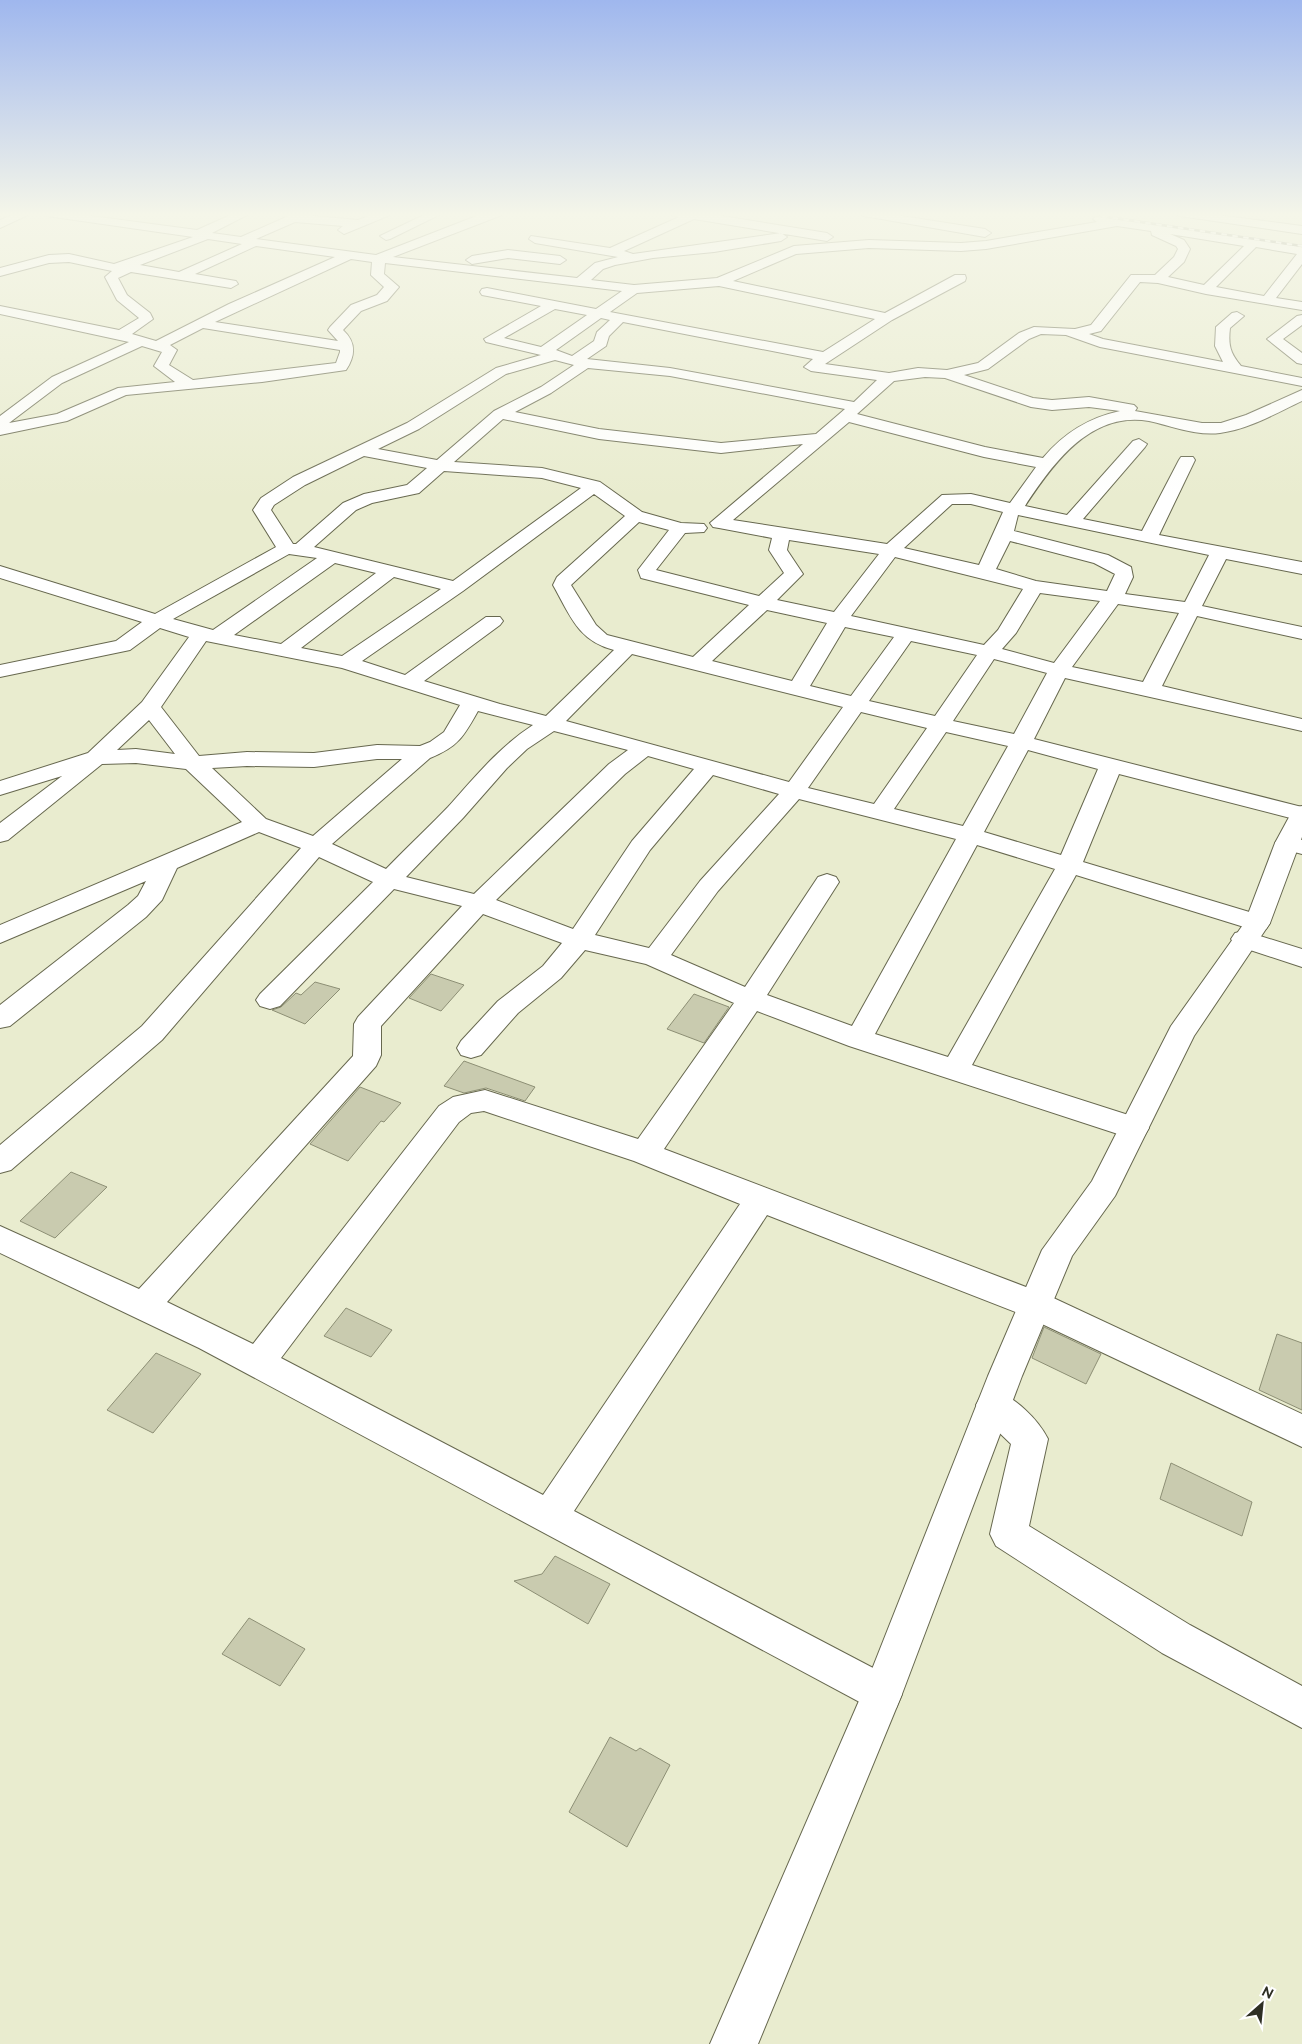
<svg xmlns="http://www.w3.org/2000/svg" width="1302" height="2044" viewBox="0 0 1302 2044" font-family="Raleway,sans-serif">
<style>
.building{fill:#c9cbaf;stroke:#8d8f75}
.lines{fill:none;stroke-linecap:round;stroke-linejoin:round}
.minor-casing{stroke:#67684f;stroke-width:2}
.tertiary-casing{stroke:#67684f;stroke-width:2}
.minor{fill:#fff;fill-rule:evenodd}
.tertiary{fill:#fff;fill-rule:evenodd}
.rail-casing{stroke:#797b69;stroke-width:2.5}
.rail{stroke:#fff;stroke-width:2;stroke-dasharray:5.5;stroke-linecap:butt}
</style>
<rect width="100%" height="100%" fill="#e9eccf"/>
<path class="building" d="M 431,974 L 464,985 L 441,1011 L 409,998 Z
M 315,982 L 340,989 L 305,1024 L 272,1010 L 281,1007 L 296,993 L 301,995 Z
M 694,994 L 729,1007 L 704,1043 L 667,1029 Z
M 464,1061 L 535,1087 L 525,1101 L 486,1088 L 464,1093 L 444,1086 Z
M 360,1087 L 401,1103 L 384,1122 L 381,1121 L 348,1161 L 310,1144 Z
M 71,1172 L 107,1187 L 55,1238 L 20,1221 Z
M 346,1308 L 392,1330 L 371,1357 L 324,1336 Z
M 1044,1327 L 1101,1354 L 1086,1384 L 1032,1358 Z
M 1277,1334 L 1302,1343 L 1302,1410 L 1259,1390 Z
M 156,1353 L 201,1374 L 153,1433 L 107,1410 Z
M 1171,1463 L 1252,1502 L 1242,1536 L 1160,1499 Z
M 555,1556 L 610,1584 L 588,1624 L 514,1581 L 542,1574 Z
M 249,1618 L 305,1649 L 280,1686 L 222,1654 Z
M 610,1737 L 636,1751 L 640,1748 L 670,1765 L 627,1847 L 569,1812 Z"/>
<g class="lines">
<defs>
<path id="minor" d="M 17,213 L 32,213 L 0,228 L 0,220 Z
M 41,213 L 69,213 L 197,230 L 235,213 L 249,213 L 247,215 L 212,233 L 241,237 L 293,214 L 358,220 L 377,213 L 392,213 L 390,215 L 344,234 L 338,230 L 343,226 L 295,222 L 256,239 L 376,255 L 479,215 L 504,213 L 502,215 L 393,257 L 577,278 L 595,263 L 618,257 L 535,243 L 529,239 L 531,236 L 610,248 L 679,217 L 672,215 L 670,213 L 704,213 L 827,233 L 833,237 L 827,241 L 694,219 L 624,251 L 633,254 L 781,233 L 787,237 L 781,241 L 714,252 L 653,258 L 615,265 L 603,269 L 591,280 L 634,285 L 717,278 L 794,246 L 869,240 L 961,243 L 986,241 L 1097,222 L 1093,219 L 1099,215 L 1302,247 L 1302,264 L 1276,298 L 1302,302 L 1302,310 L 1206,294 L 1158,283 L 1140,282 L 1101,331 L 1089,334 L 1103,339 L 1223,362 L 1215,346 L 1216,327 L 1232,313 L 1237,312 L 1244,316 L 1230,328 C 1228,345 1230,353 1241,366 L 1302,378 L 1302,386 L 1100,347 L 1066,335 L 1041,334 L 1029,339 L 988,369 L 964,375 L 1033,398 L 1052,400 L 1089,397 L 1134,405 L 1137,408 L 1135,411 L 1202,423 L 1221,423 L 1246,415 L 1302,390 L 1302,401 C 1276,413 1250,429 1220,433 C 1196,436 1172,426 1149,421 C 1091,411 1053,463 1025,506 L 1067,515 L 1133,441 L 1139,439 L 1147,444 L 1145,447 L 1083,519 L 1142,531 L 1179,460 L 1181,457 L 1193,457 L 1195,460 L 1159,535 L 1302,562 L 1302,574 L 1226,559 L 1202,606 L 1302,627 L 1302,639 L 1197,616 L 1162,686 L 1302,719 L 1302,731 L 1065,678 L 1034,739 L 1302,807 L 1302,821 L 1119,774 L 1083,862 L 1266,917 L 1270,923 L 1266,929 L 1257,931 L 1076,875 L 972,1065 L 1144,1120 L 1149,1128 L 1144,1136 L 1134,1139 L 1124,1136 L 849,1046 L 757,1011 L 664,1149 L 1047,1295 L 1302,1414 L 1302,1447 L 1023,1315 L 767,1215 L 574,1511 L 896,1680 L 902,1694 L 896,1708 L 882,1714 L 199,1348 L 0,1253 L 0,1226 L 139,1289 L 353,1056 L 354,1024 L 358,1017 L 462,906 L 394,889 L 280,1006 L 270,1009 L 260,1006 L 256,1000 L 260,994 L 373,882 L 319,857 L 162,1040 L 11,1170 L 0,1173 L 0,1145 L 142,1026 L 301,848 L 259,832 L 177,868 L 162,900 L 146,917 L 10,1026 L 0,1028 L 0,1005 L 128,905 L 138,896 L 146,881 L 0,943 L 0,925 L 242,822 L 186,769 L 136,763 L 102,764 L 8,840 L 0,842 L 0,823 L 62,776 L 0,795 L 0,781 L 88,753 L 142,702 L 189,637 L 160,628 L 130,650 L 0,677 L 0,665 L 116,641 L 142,622 L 0,578 L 0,566 L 155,614 L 276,547 L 253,510 L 261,498 L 293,477 L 407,423 L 496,368 L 541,355 L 486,342 L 484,339 L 541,306 L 482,295 L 480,292 L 482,289 L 487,288 L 596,309 L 622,291 L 385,263 L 384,274 L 399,287 L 387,301 L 361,311 L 343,330 C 356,342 356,355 346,370 L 262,382 L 126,395 L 67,421 L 0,435 L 0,416 L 52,377 L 129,342 L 0,314 L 0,306 L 119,330 L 139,318 L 117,300 L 105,277 L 112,271 L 69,262 L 49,263 L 0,276 L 0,268 L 49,255 L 69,254 L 114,264 L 193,237 L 47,216 ZM 1117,226 L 1151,231 L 1152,235 L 1176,246 L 1178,249 L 1174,257 L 1155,275 L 1131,275 L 1091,325 L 1075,329 L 1034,327 L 1019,333 L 978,363 L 947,370 L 918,368 L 889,373 L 825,364 L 892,320 L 965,281 L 966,278 L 965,275 L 955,275 L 885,313 L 733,281 L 796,254 L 869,248 L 961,251 L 986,249 ZM 1170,234 L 1244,246 L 1204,285 L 1168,277 L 1184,262 L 1190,249 L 1184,240 ZM 208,239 L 242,244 L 179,272 L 140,265 ZM 256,246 L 335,257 L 229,304 L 156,341 L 132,334 L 153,319 L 150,313 L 127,295 L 118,278 L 131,272 L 231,288 L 238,284 L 236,281 L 195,274 ZM 1256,247 L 1297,254 L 1264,296 L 1216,287 ZM 351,259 L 372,262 L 371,275 L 384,287 L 377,295 L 351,305 L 330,327 L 328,330 L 338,341 L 215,322 ZM 719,286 L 875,319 L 823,352 L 610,312 L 637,293 ZM 555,309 L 587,315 L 541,347 L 504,338 ZM 601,318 L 610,320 L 597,332 L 594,341 L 572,356 L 556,350 ZM 623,322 L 813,359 L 804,367 L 811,371 L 877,380 L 854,402 L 670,368 L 587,359 L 606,346 L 609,336 ZM 203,328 L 340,350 L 340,352 L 336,363 L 193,380 L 169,365 L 177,350 L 170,345 ZM 142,346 L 162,352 L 154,366 L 175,382 L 118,388 L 57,414 L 9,423 L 62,383 ZM 555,360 L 574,365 L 541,387 L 494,411 L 437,460 L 378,449 L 419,429 L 506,374 ZM 588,368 L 670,376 L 845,409 L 816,434 L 721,443 L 599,429 L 515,412 L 551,393 ZM 925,377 L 945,378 L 1031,407 L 1052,410 L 1089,407 L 1120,411 C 1088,418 1064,433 1043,458 L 985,447 L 857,414 L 894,381 ZM 503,419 L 599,439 L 721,453 L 803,444 L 710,523 L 713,527 L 719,528 L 772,538 L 769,550 L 784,573 L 759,596 L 656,570 L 685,533 L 704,532 L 707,528 L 704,524 L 681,523 L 642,512 L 600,482 L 542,468 L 454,462 ZM 849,422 L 984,457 L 1036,467 L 1010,503 L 971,494 L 942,495 L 887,544 L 733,520 ZM 364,456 L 427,468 L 407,485 L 364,494 L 343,503 L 296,544 L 293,544 L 271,510 L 274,505 L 305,485 ZM 444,471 L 542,478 L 581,488 L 453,581 L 314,547 L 356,510 L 372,503 L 419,493 ZM 594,494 L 625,516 L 557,577 L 553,585 C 570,615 578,641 614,650 L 546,716 L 500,704 L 424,681 L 500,625 L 503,621 L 500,617 L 486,617 L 405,675 L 362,661 L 463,591 ZM 952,504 L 971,504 L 1003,512 L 979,565 L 904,548 ZM 1018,515 L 1209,555 L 1185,602 L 1125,594 L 1133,577 L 1131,567 L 1108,555 L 1014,531 ZM 639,522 L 669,530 L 638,570 L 641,578 L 749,605 L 693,657 L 607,635 L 596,625 L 571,585 ZM 789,540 L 879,554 L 834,612 L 777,600 L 803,574 L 787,550 ZM 1010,541 L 1094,563 L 1115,574 L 1107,591 L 1036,581 L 996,569 ZM 289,554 L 317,558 L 213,630 L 173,619 ZM 895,557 L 1023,589 L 998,630 L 984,645 L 851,616 ZM 335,563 L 376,573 L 281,644 L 234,635 ZM 394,577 L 441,589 L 342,656 L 301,648 ZM 1040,593 L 1100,601 L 1054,663 L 1002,649 L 1016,633 ZM 1118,604 L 1179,613 L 1143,682 L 1072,667 ZM 767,610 L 827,623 L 792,681 L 712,661 ZM 845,627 L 894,637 L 851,696 L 810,686 ZM 206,641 L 342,668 L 460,705 L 444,732 L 430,742 L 420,746 L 377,745 L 314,753 L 247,752 L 199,756 L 161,707 ZM 911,641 L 977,655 L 935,716 L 869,701 ZM 632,654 L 843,707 L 789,782 L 566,721 ZM 994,659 L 1047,673 L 1014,734 L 953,721 ZM 478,711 L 533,725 C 499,747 475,777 448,807 C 428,828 406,848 386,869 L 332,844 L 430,758 C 458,747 464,736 478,711 ZM 861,712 L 927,728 L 874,804 L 808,788 ZM 149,720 L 175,754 L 136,749 L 117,750 ZM 554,731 L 628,750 L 609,764 L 474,894 L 406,877 L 463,818 L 507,768 L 527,749 ZM 946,732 L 1008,746 L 963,826 L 894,809 ZM 1028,750 L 1098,769 L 1061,855 L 984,832 ZM 648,756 L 694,769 L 632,841 L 573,929 L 496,900 L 625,774 ZM 377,759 L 402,759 L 313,836 L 266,819 L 212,768 L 247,766 L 314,767 ZM 713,775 L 779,794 L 700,881 L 649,948 L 595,935 L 650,850 ZM 799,799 L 956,839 L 852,1026 L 767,995 L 839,882 L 836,877 L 827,874 L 818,877 L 745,987 L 671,955 L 718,891 ZM 977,845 L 1055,869 L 948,1057 L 875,1034 ZM 483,914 L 562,943 L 543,966 L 498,1001 L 461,1041 L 457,1048 L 461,1055 L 471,1058 L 481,1055 L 518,1013 L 561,978 L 585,950 L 646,964 L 734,1003 L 638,1139 L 485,1090 L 453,1097 L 439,1106 L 253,1344 L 167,1302 L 376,1066 L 381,1055 L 381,1026 ZM 484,1111 L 634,1161 L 740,1204 L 543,1495 L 281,1358 L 459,1122 L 471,1113 Z
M 428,213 L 443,213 L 390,239 L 386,240 L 380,236 Z
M 858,213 L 883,213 L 985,229 L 991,233 L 985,237 L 864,216 Z
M 508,250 L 560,256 L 566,260 L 560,264 L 508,258 L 472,264 L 466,260 L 472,256 Z
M 1302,315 L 1302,325 L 1283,339 L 1302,353 L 1302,364 L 1297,363 L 1267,339 L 1297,316 Z
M 1287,836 L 1302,840 L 1302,854 L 1279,848 L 1275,843 L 1279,838 Z
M 1244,931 L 1302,949 L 1302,967 L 1235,945 L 1231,939 L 1235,933 Z
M 994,1390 C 1015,1397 1038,1419 1048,1439 L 1029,1526 L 1190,1625 L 1302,1686 L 1302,1728 L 1162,1653 L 996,1546 L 990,1534 L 1011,1444 L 982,1416 L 976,1405 L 982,1394 Z"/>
<path id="tertiary" d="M 1174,213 L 1202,213 L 1302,226 L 1302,234 L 1180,216 Z
M 1302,806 L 1302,837 L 1270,923 L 1194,1036 L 1115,1196 L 1072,1256 L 1022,1376 L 902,1694 L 758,2044 L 710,2044 L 865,1687 L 988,1376 L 1042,1250 L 1092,1181 L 1171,1026 L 1245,922 L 1275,843 L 1294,808 Z"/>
</defs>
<use href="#minor" class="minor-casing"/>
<use href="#tertiary" class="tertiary-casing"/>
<use href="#minor" class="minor"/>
<use href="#tertiary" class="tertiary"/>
<defs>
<path id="rail" d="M 1080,213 L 1302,246"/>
</defs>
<use href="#rail" class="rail-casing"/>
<use href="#rail" class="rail"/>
</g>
<linearGradient id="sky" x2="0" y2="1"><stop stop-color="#9fb7ee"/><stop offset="0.43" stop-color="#f5f6e9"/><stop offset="1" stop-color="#f5f6e9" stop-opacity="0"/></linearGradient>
<rect width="1302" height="499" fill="url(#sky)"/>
<g transform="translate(1262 2004) rotate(27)" stroke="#ffffff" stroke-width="4" paint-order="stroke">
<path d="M0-4L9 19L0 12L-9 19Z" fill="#2e2f24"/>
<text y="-8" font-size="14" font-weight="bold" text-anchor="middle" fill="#2e2f24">N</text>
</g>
</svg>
